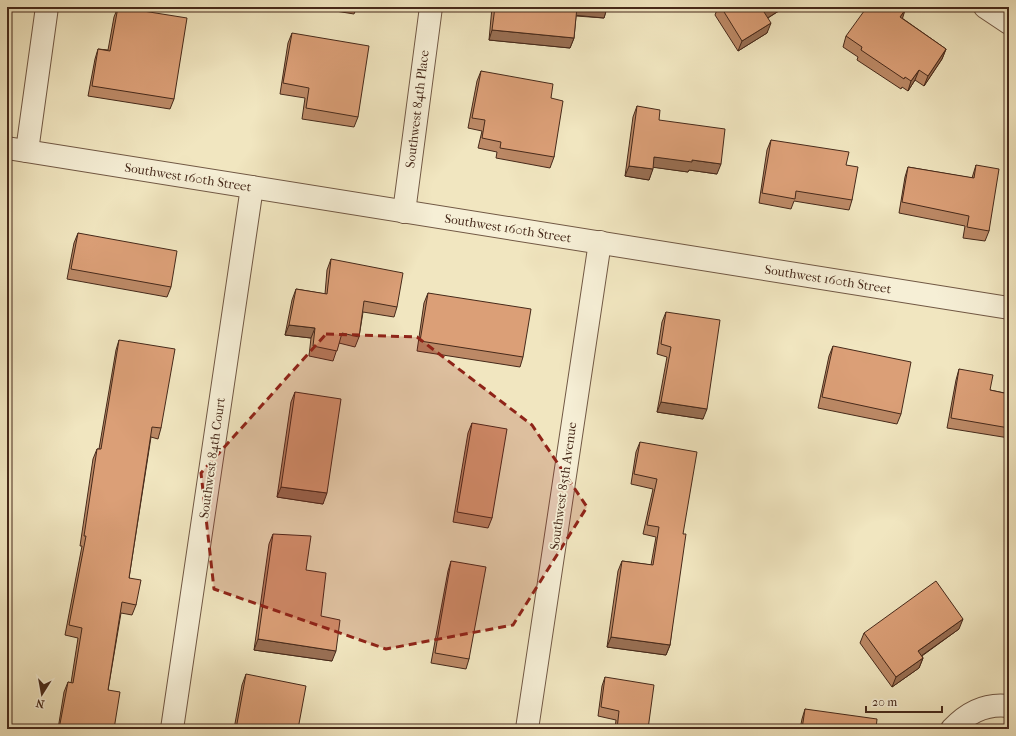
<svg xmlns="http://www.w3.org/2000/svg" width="1016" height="736" viewBox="0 0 1016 736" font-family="'IM FELL French Canon',serif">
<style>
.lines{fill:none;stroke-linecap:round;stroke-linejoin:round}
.minor-casing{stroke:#715844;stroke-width:24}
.tertiary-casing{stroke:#715844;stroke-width:24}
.minor{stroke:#f6efd6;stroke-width:22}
.tertiary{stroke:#f6efd6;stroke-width:22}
.wall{fill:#bc8966;stroke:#46291a}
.shaded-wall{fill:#996f53;stroke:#46291a}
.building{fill:#db9f77;stroke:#46291a}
.marked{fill:#8f2418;fill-opacity:0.2;stroke:#8f2418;stroke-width:3;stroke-dasharray:8 5;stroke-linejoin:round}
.labels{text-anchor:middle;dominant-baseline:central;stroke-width:3.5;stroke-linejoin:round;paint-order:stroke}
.street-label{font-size:13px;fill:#46291a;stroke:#f6efd6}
</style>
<rect width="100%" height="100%" fill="#f1e6c0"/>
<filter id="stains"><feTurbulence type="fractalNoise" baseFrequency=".005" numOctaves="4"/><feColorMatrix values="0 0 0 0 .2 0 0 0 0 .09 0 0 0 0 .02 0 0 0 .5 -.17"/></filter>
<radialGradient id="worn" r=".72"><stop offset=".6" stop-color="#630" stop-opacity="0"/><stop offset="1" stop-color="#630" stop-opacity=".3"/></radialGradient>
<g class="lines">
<defs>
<path id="minor" d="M 985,7 L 1009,23
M 27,151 L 47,7
M 404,212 L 431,7
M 172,729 L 252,187
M 527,729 L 600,242
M 952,729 C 967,713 986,703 1009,706"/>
<path id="tertiary" d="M 7,148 L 1009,308"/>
</defs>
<use href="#minor" class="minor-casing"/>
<use href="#tertiary" class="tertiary-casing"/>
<use href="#minor" class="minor"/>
<use href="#tertiary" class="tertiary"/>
</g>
<path class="wall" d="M 118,7 L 174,99 L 170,109 L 88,96 L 95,59 L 98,49 L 108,50 L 114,17 Z
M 311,7 L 357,7 L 354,14 Z
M 492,7 L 607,7 L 604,18 L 576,16 L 574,38 L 570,48 L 489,40 Z
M 718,7 L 785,7 L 768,18 L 767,33 L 738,51 L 715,15 Z
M 905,10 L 902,18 L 946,49 L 942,59 L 924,86 L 915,80 L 908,91 L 902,87 L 901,89 L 857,60 L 858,57 L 843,47 L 846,36 Z
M 292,33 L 358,117 L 354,127 L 302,119 L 305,98 L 280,94 L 288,43 Z
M 481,71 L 551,98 L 554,157 L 550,168 L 496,158 L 497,152 L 478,148 L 482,131 L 468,128 L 477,81 Z
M 637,106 L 659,120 L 717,174 L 689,170 L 688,172 L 653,167 L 649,180 L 625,176 L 633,117 Z
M 771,140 L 846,165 L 852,200 L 849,210 L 794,201 L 791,209 L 759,203 L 767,150 Z
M 976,165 L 989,231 L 985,241 L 963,238 L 965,226 L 899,213 L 905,177 L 908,167 L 972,178 Z
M 78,233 L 171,287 L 167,297 L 67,279 L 74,243 Z
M 331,259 L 397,307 L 394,317 L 363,312 L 359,337 L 355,347 L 339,343 L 333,361 L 309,356 L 311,338 L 285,335 L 292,300 L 296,289 L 325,294 L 327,270 Z
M 428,293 L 523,357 L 520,367 L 417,351 L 424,303 Z
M 666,312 L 703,419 L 657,412 L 667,357 L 657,354 L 662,322 Z
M 119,340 L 161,428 L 158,439 L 151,437 L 129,578 L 136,605 L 132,615 L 121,613 L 108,690 L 114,729 L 58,729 L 64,692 L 68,682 L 71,683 L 78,638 L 65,635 L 82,546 L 80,546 L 93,459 L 97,449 L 99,449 L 116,350 Z
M 833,346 L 901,414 L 897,424 L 818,408 L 829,356 Z
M 959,369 L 990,390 L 1009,394 L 1009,438 L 947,428 L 956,380 Z
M 295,392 L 323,504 L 277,497 L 291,402 Z
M 472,423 L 492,518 L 488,528 L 453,522 L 468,433 Z
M 640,442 L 683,534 L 670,645 L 666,655 L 607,647 L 618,571 L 622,561 L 651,565 L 656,537 L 643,534 L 653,489 L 631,484 L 636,452 Z
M 273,534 L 306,570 L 332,661 L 254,650 L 269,544 Z
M 451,561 L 469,659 L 466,669 L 431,663 L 448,571 Z
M 959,629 L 922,656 L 923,658 L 919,668 L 892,687 L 860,643 L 864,633 Z
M 246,674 L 298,729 L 234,729 L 242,685 Z
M 605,677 L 648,729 L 615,729 L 616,720 L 598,716 L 602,686 Z
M 805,709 L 876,729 L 800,729 L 802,719 Z"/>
<path class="shaded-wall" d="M 576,7 L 597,7 L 607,8 L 604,18 L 573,15 Z
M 772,7 L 785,7 L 761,22 L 764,12 Z
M 905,10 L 902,20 L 900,17 Z
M 771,23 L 767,33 L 738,51 L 742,41 Z
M 492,30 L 574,38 L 570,48 L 489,40 Z
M 946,49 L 942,59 L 924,86 L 928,76 Z
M 919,70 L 915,80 L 908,91 L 911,81 Z
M 654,157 L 692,160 L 721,164 L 717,174 L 689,170 L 688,172 L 651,167 Z
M 629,166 L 653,169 L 649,180 L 625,176 Z
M 289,325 L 315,328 L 311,338 L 285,335 Z
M 661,402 L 707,409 L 703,419 L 657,412 Z
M 281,487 L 327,493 L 323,504 L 277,497 Z
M 963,619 L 959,629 L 914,661 L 918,651 Z
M 611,637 L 670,645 L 666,655 L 607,647 Z
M 258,639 L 336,651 L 332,661 L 254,650 Z
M 923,658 L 919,668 L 892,687 L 896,677 Z"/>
<path class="building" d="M 118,7 L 187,18 L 174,99 L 92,86 L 98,49 L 110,51 Z
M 495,7 L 577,7 L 574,38 L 492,30 Z
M 597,7 L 607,7 L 607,8 Z
M 721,7 L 772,7 L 764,12 L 771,23 L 742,41 Z
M 867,7 L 902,7 L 905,10 L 900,17 L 946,49 L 928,76 L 919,70 L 911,81 L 905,77 L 904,79 L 861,50 L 862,47 L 846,36 Z
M 292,33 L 369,46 L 358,117 L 306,108 L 309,88 L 283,83 Z
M 481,71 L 553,84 L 551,98 L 563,101 L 554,157 L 500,148 L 501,142 L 482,138 L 485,120 L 472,118 Z
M 637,106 L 660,110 L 659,120 L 725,129 L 721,164 L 692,160 L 692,162 L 654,157 L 653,169 L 629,166 Z
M 771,140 L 849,152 L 846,165 L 858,167 L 852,200 L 796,191 L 795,199 L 762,193 Z
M 976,165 L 999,169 L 989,231 L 967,227 L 969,216 L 902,202 L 908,167 L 974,178 Z
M 78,233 L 177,251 L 171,287 L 71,269 Z
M 331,259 L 403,273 L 397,307 L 364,301 L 359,337 L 342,333 L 337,351 L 313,346 L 315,328 L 289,325 L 296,289 L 327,294 Z
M 428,293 L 531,309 L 523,357 L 420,341 Z
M 666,312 L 720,320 L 707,409 L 661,402 L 671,347 L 661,344 Z
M 119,340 L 175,349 L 161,428 L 152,427 L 129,578 L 141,580 L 136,605 L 122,602 L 108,690 L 120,692 L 114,729 L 59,729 L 68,682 L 73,683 L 82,628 L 69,625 L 86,536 L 84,536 L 97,449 L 101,449 Z
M 833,346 L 911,362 L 901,414 L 822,397 Z
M 959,369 L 993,375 L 990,390 L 1009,394 L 1009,428 L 951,418 Z
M 295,392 L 341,399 L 327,493 L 281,487 Z
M 472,423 L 507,429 L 492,518 L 457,512 Z
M 640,442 L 697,452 L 683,534 L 686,534 L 670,645 L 611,637 L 622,561 L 653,565 L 659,527 L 647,525 L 657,479 L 634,474 Z
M 273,534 L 311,536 L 306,570 L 326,573 L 321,616 L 340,620 L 336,651 L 258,639 Z
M 451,561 L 486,567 L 469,659 L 435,653 Z
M 936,581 L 963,619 L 918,651 L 923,658 L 896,677 L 864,633 Z
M 246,674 L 306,686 L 298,729 L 236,729 Z
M 605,677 L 654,685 L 648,729 L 617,729 L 619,711 L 601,707 Z
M 805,709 L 877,719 L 876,729 L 802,729 Z"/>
<path class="marked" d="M 326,334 L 417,337 L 532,425 L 587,507 L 513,625 L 386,649 L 214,589 L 201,473 Z"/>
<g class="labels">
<g class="street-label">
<text transform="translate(417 109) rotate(-83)">Southwest 84th Place</text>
<text transform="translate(188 177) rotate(9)">Southwest 160th Street</text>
<text transform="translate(508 228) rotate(9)">Southwest 160th Street</text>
<text transform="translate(828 279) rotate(9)">Southwest 160th Street</text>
<text transform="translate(212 458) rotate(-82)">Southwest 84th Court</text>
<text transform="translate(563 486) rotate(-82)">Southwest 85th Avenue</text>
</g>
</g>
<rect width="1016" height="736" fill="none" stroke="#f1e6c0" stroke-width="24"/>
<rect x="8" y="8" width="1000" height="720" fill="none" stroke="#46291a" stroke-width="2"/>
<rect x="12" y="12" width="992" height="712" fill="none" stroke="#46291a"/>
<g transform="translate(42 694) rotate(191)" stroke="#f6efd6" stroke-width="3" paint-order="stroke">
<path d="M0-3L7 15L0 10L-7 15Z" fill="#46291a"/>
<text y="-6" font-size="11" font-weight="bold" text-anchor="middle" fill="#46291a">N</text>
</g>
<path d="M866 706v6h76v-6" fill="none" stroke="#46291a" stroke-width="2"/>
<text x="872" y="706" font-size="12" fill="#46291a" stroke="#f6efd6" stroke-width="3" paint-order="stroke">20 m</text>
<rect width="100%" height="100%" filter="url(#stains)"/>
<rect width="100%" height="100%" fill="url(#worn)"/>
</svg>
